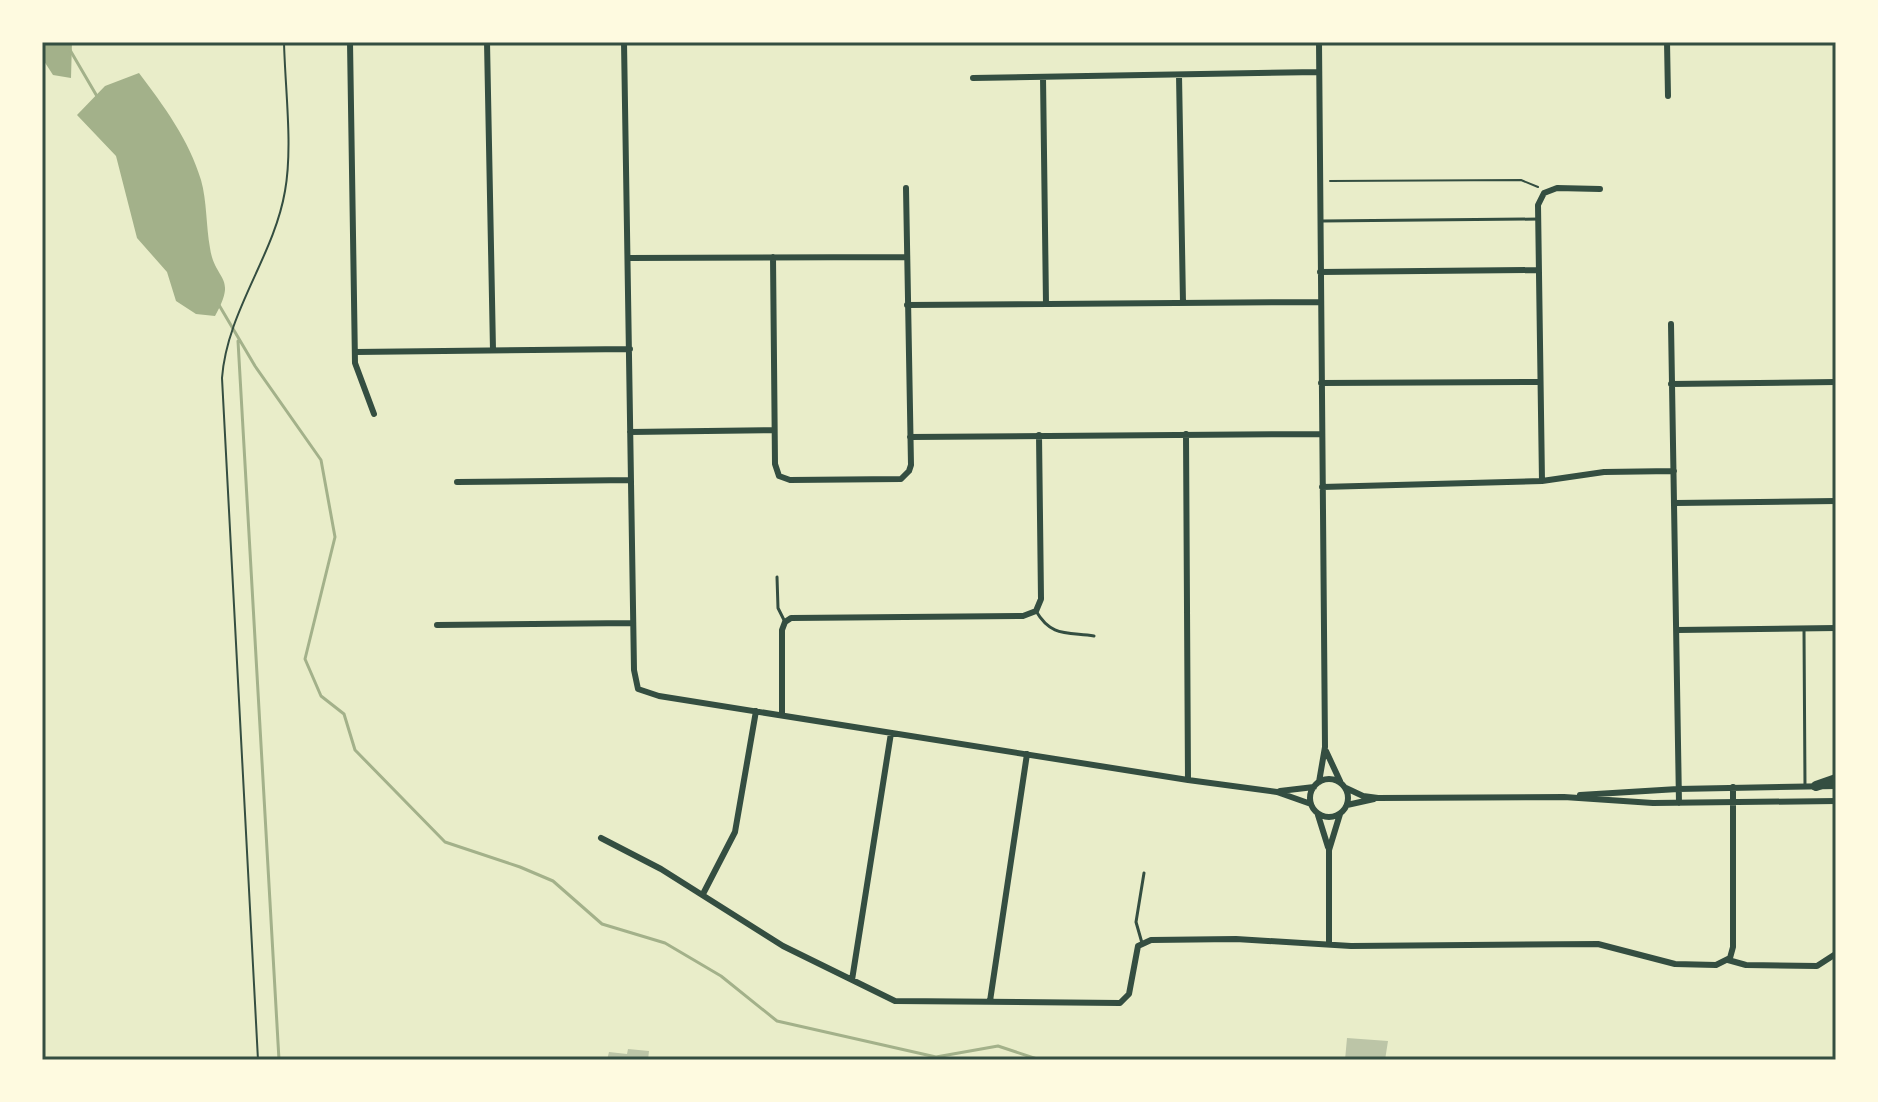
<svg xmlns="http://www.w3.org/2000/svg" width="1878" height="1102" viewBox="0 0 1878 1102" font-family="Jost,sans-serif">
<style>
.water{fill:#a3b18a}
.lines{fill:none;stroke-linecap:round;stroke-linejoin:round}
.stream{stroke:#a3b18a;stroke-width:3}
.building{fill:#bcc5a7}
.path{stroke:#344e41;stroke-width:2}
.service{stroke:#344e41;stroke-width:3}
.minor{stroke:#344e41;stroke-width:6}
.primary{stroke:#344e41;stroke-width:10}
.neatline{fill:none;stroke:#344e41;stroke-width:3}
</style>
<rect width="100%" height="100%" fill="#e9edc9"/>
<path class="water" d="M 42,42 L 72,42 L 71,78 L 53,75 L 42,58 Z
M 139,73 C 164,106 189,140 201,180 C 207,201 206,226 210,248 C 215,282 238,275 215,316 L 196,314 L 176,301 L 167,272 L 137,238 L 116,156 L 77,115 L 105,86 Z"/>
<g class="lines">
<path class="stream" d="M 70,50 L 98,98
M 219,305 L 255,366 L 321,460 L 335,537 L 305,659 L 321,696 L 344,714 L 355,750 L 445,842 L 520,867 L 553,881 L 602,924 L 665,943 L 721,976 L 777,1021 L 936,1057 L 998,1046 L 1037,1059 L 1050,1060
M 238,341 L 279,1060"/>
</g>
<path class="building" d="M 1347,1038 L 1388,1041 L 1385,1060 L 1345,1060 Z
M 628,1049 L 649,1051 L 648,1060 L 607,1060 L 609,1052 L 627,1054 Z"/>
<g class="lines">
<path class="path" d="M 1330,181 L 1521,180 L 1538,187
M 258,1060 L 222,378 C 227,311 274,256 285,191 C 293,147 285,88 284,42"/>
<path class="service" d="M 1322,221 L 1539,219
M 777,577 L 778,608 L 784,620
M 1036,611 C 1051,637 1067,632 1094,636
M 1804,630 L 1805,787
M 1142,943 L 1136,922 L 1144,873"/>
<path class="minor" d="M 350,42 L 355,363 L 374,414
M 487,42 L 493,350
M 624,42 L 634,670 L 638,689 L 659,696 L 1188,780 L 1277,792 L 1311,804
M 1667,42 L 1668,96
M 1179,75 L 1183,303
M 1043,77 L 1046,304
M 973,78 L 1319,72
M 773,257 L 775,464 L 779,476 L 790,480 L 901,479 L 909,471 L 911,465 L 906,188
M 629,258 L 906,257
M 1320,272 L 1539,270
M 907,305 L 1320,302
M 1671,324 L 1679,803
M 355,352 L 630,349
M 1321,383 L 1540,382
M 1671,384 L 1836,382
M 630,432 L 774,430
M 1186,434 L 1188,780
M 910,437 L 1321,434
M 1542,481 L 1538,205 L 1544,193 L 1557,188 L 1600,189
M 457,482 L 631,480
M 1322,487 L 1542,481 L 1604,472 L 1674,471
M 1675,503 L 1836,501
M 437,625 L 633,623
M 1677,630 L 1836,628
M 782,715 L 782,630 L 785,622 L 791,618 L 1023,616 L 1036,611 L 1041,599 L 1039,435
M 1326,751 L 1340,781
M1310 798a19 19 0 1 1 38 0a19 19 0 1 1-38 0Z
M 1319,782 L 1325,747 L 1319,42
M 1346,788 L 1363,796 L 1378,798 L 1564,797 L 1653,803 L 1836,801
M 1280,791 L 1314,787
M 1580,795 L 1678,789 L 1836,786
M 1347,805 L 1374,799
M 1318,815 L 1328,847
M 601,838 L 661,869 L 783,946 L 895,1001 L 1120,1003 L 1129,994 L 1138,946 L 1151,940 L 1236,939 L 1351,946 L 1598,944 L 1675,964 L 1716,965 L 1730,958 L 1733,947 L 1733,787
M 703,894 L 735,832 L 756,711
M 1329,943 L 1329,850 L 1340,814
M 1728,960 L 1746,965 L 1817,966 L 1834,955
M 852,980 L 891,733
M 990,1001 L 1027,754"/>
<path class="primary" d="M 1816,786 L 1836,779"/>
</g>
<rect width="1878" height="1102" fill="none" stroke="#fefae0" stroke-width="88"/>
<rect x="44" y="44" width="1790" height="1014" class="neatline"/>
</svg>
